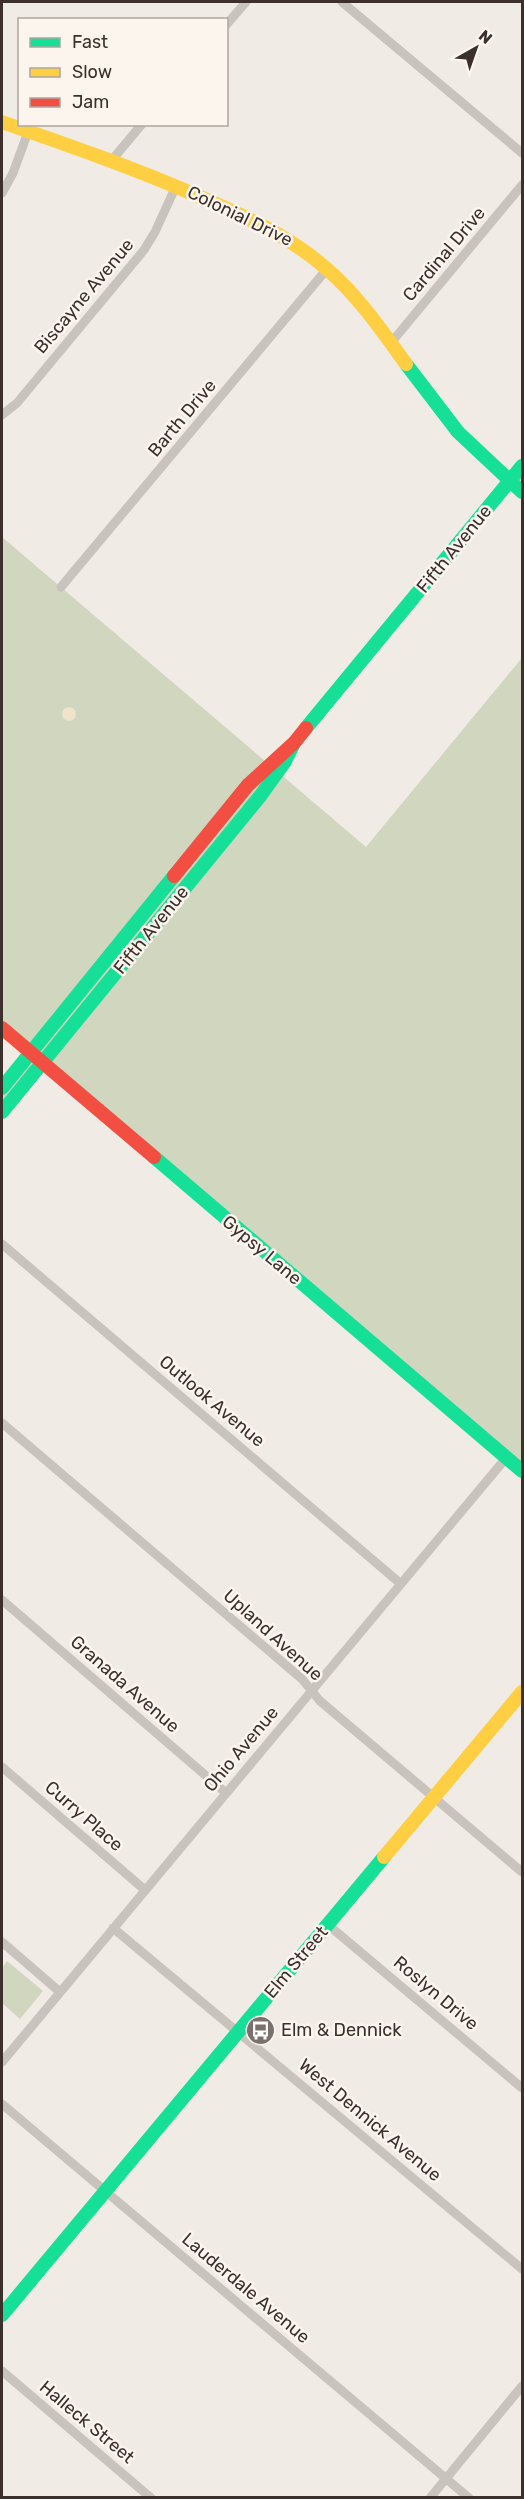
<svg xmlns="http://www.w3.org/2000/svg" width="524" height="2499" viewBox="0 0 524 2499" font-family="Rubik,sans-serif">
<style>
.green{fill:#d1d6bf}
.sand{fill:#efe3cc}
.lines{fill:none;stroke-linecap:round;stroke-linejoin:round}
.street{stroke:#c9c3be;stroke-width:9}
.fast{stroke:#16e098;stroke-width:14}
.slow{stroke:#ffcf43;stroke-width:14}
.jam{stroke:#f24e42;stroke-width:14}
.labels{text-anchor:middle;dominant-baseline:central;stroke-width:5;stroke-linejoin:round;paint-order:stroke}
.street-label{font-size:18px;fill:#3b302b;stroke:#fbf5ee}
.poi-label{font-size:18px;fill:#3b302b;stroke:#fbf5ee;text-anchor:start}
</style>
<rect width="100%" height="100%" fill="#f0ebe5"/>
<path class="green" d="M 2,537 L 366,847 L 521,659 L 522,660 L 522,1471 L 42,1062 L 2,1112 L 2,1088 L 29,1052 L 2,1028 Z
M 7,1961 L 43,1991 L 20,2019 L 2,2003 L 2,1968 Z"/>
<path class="sand" d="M62 714a7 7 0 1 1 14 0a7 7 0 1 1-14 0Z"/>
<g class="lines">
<path class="street" d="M 342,2 L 522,153
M 226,25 L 246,2
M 112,160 L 142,124
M 2,193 L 13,173 L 28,132
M 390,344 L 522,185
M 2,415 L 17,403 L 144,250 L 155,232 L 176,186
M 61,587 L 327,269
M 2,1244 L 401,1584
M 2,1423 L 302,1679 L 320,1701 L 522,1872
M 2,1600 L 226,1793
M 2,1767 L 145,1890
M 327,1924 L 522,2088
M 113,1928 L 522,2269
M 2,1942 L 60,1992
M 2,2062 L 506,1458
M 2,2104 L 469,2498
M 2,2371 L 151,2498
M 430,2498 L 522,2386"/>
<path class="fast" d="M 406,364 L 458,432 L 522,492
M 306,728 L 522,466
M 2,1088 L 174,876
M 2,1112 L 261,795 L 284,763 L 293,745
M 154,1157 L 522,1471
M 2,2315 L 384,1857"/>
<path class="slow" d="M 2,122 C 68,145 134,168 198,196 C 244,216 290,236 328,270 C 359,297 382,331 406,364
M 384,1857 L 522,1692"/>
<path class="jam" d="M 174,876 L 248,785 L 294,743 L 306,728
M 2,1028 L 154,1157"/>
</g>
<defs>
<symbol id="bus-disc" viewBox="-11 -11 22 22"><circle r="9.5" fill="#7a716c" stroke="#fbf5ee"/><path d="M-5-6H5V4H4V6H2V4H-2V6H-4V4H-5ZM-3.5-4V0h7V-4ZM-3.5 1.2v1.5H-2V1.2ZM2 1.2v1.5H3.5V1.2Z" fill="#fff"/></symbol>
</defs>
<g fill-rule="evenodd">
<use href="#bus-disc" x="244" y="2014" width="33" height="33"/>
</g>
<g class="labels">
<g class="street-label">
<text transform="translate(240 216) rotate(26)">Colonial Drive</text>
<text transform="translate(444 254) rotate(-50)">Cardinal Drive</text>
<text transform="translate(84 296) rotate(-50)">Biscayne Avenue</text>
<text transform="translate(182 418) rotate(-50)">Barth Drive</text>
<text transform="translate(454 549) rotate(-51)">Fifth Avenue</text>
<text transform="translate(151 930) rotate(-51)">Fifth Avenue</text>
<text transform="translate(262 1250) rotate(40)">Gypsy Lane</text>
<text transform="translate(212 1401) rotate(40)">Outlook Avenue</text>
<text transform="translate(273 1635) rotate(42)">Upland Avenue</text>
<text transform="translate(125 1684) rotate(41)">Granada Avenue</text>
<text transform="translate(241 1749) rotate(-50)">Ohio Avenue</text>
<text transform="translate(84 1816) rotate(41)">Curry Place</text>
<text transform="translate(296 1962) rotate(-50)">Elm Street</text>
<text transform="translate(436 1993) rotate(40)">Roslyn Drive</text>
<text transform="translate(370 2120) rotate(40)">West Dennick Avenue</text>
<text transform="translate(246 2288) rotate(40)">Lauderdale Avenue</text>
<text transform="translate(87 2422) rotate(40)">Halleck Street</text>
</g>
<g class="poi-label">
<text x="281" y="2030">Elm &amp; Dennick</text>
</g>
</g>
<rect width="524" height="2499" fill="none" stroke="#3b302b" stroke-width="6"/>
<rect x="18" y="18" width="210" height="108" fill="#fbf5ee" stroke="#aea6a0" stroke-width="1.5"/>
<rect x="30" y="38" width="30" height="9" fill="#16e098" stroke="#aea6a0" stroke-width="1.5"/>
<text x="72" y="48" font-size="18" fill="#3b302b">Fast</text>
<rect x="30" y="68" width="30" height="9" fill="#ffcf43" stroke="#aea6a0" stroke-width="1.5"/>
<text x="72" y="78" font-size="18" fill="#3b302b">Slow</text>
<rect x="30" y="98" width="30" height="9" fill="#f24e42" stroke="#aea6a0" stroke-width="1.5"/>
<text x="72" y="108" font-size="18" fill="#3b302b">Jam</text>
<g transform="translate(476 48) rotate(40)" stroke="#fbf5ee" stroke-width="4.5" paint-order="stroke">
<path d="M0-4.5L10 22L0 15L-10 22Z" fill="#3b302b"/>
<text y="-9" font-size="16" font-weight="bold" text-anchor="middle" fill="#3b302b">N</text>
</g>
</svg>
